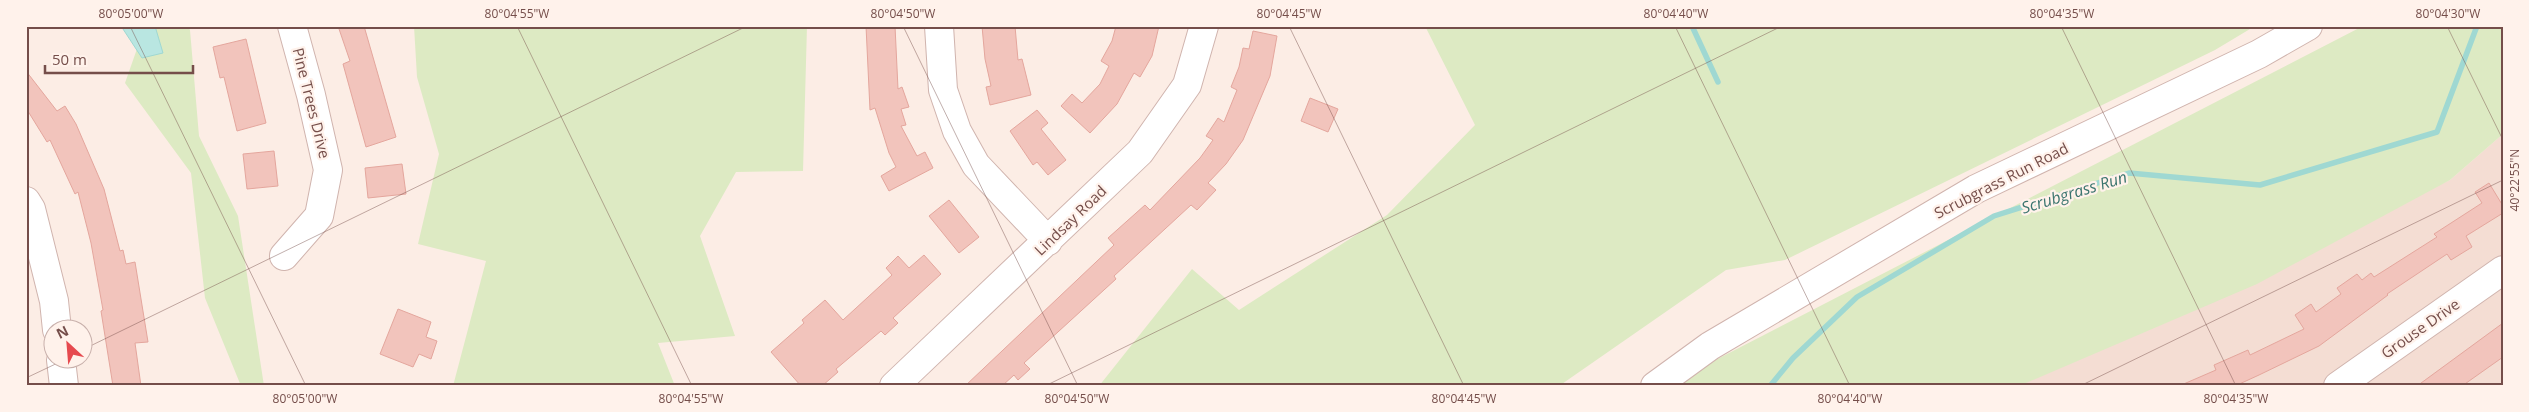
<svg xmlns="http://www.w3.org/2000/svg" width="2529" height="412" viewBox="0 0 2529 412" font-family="'Open Sans',sans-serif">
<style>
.residential{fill:#f4ddd3}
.green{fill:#ddeac3}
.water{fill:#b9e6e1;stroke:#9fd8d2}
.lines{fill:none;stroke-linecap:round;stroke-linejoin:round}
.stream{stroke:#9fd8d2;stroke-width:5.5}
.building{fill:#f2c4bc;stroke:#e4a69d}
.minor-casing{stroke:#d0b4ae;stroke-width:30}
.minor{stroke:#fff;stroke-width:28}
.ticks{fill:none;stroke:#754e4a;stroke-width:1;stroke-opacity:0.45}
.labels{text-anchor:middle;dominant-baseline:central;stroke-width:4.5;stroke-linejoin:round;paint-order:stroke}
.street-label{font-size:15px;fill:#754e4a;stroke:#fff2eb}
.water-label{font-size:16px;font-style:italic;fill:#3a746e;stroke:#fff2eb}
.neatline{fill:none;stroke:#754e4a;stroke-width:2}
.ticks-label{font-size:12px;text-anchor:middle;fill:#754e4a}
</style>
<rect width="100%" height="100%" fill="#fcede5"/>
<path class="residential" d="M 2503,134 L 2503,381 L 2496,386 L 2011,386 L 2450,180 Z"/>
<path class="green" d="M 145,26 L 188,26 L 190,30 L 199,136 L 238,216 L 264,386 L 241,386 L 205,298 L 191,173 L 125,83 Z
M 414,26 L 807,26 L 803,171 L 736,172 L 700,236 L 735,336 L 658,343 L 675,386 L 453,386 L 486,261 L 418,244 L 439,154 L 417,77 Z
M 1425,26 L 2255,26 L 2215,50 L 1785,260 L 1726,270 L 1559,386 L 1099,386 L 1192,269 L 1239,310 L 1387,215 L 1475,125 Z
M 2363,26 L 2503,26 L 2503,134 L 2450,180 L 2257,284 L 2019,386 L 1665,386 Z"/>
<path class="water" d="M 121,26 L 155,26 L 163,53 L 142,58 Z"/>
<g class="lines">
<path class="stream" d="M 1692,26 L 1718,82
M 1770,386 L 1793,358 L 1857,297 L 1994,216 L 2129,173 L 2260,185 L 2437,132 L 2477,26"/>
</g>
<path class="building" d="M 338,26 L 364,26 L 396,137 L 366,147 L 343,64 L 350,61 Z
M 866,26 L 895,26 L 898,89 L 902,87 L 909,107 L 901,109 L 906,125 L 901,126 L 917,156 L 925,152 L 933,168 L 889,191 L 881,176 L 896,167 L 889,153 L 875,108 L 870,110 Z
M 982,26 L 1015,26 L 1018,60 L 1022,59 L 1031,95 L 990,105 L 986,87 L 991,86 L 985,59 Z
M 1116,26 L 1159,26 L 1152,56 L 1140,77 L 1134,73 L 1117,104 L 1090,133 L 1061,106 L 1072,94 L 1082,103 L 1100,84 L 1109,66 L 1101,61 L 1112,41 Z
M 1253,31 L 1277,36 L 1270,76 L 1243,140 L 1226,164 L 1208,183 L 1216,190 L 1197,210 L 1191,205 L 1114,276 L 1116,279 L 1024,363 L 1030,369 L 1018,380 L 1014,375 L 1002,386 L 965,386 L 1114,245 L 1108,238 L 1145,205 L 1150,210 L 1200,158 L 1213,140 L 1206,136 L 1218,118 L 1224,122 L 1237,90 L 1231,87 L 1239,67 L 1243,48 L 1249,49 Z
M 246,39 L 266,123 L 237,131 L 224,77 L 220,78 L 213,47 Z
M 26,71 L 57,111 L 65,106 L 76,124 L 104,189 L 120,251 L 123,250 L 126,264 L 135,262 L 148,342 L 135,343 L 141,386 L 113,386 L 101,311 L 103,310 L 91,243 L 78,192 L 75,194 L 50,140 L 47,142 L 26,108 Z
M 1310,98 L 1338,109 L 1328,132 L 1301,121 Z
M 1037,110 L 1048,123 L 1041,129 L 1066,160 L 1048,175 L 1037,162 L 1033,165 L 1010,131 Z
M 274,151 L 278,186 L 247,189 L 243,154 Z
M 402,164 L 406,194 L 368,198 L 365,168 Z
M 2489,183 L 2503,206 L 2503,213 L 2466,236 L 2472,247 L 2451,260 L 2447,254 L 2387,294 L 2388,295 L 2319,346 L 2259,375 L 2235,386 L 2179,386 L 2216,370 L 2214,365 L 2248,350 L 2250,355 L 2304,329 L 2295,315 L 2311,304 L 2316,312 L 2341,294 L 2337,288 L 2357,274 L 2362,280 L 2371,273 L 2374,277 L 2437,237 L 2434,234 L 2482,203 L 2475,192 Z
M 949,200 L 979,237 L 959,253 L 929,216 Z
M 924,255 L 941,274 L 893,318 L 898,323 L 885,335 L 881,331 L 836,369 L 838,372 L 822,386 L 801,386 L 771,352 L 804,323 L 802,320 L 825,300 L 843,320 L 892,275 L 886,268 L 898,256 L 909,268 Z
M 398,309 L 431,322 L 426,337 L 437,341 L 431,359 L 419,354 L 413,367 L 380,354 Z
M 2503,323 L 2503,357 L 2462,386 L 2417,386 Z"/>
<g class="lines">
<defs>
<path id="minor" d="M 939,26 L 943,90 L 957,131 L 976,165 L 1048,241
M 26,201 L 31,209 L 54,301 L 57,330
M 284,256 L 319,216 L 328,170 L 311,95 L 292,26
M 61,360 L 64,386
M 894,386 L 1140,152 L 1187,85 L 1204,26
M 1655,386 L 1710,346 L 1976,189 L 2259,54 L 2308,26
M 2338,386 L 2503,270"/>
</defs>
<use href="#minor" class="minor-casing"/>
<use href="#minor" class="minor"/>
</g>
<path class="ticks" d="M 130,26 L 306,386M 517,26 L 692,386M 903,26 L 1078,386M 1289,26 L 1464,386M 1675,26 L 1850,386M 2061,26 L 2236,386M 2447,26 L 2503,140M 82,350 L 747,26M 26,378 L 64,360M 1045,386 L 1782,26M 2080,386 L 2503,180"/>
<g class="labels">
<g class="street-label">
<text transform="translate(312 103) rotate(76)">Pine Trees Drive</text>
<text transform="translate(2001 180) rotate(-27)">Scrubgrass Run Road</text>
<text transform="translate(1070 220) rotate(-44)">Lindsay Road</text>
<text transform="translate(2420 328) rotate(-35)">Grouse Drive</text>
</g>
<g class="water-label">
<text transform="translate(2074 192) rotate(-17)">Scrubgrass Run</text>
</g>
</g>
<rect width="2529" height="412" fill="none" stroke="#fff2eb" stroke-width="55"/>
<g transform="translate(68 344) rotate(334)"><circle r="24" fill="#fff2eb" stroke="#c8b0ab"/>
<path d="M0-4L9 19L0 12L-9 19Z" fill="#e64a4f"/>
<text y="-8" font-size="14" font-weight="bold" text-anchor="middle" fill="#754e4a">N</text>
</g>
<path d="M45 65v8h148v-8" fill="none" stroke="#754e4a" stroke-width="2.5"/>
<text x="52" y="65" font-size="15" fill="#754e4a" stroke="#fff2eb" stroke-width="4" paint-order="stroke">50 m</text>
<rect x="28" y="28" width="2474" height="356" class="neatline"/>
<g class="ticks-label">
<text x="131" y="18">80°05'00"W</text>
<text x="517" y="18">80°04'55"W</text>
<text x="903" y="18">80°04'50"W</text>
<text x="1289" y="18">80°04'45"W</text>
<text x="1676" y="18">80°04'40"W</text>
<text x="2062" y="18">80°04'35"W</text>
<text x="2448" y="18">80°04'30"W</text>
<text transform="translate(2515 180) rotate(-90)" y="4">40°22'55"N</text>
<text x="305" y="403">80°05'00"W</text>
<text x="691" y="403">80°04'55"W</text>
<text x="1077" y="403">80°04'50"W</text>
<text x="1464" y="403">80°04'45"W</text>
<text x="1850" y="403">80°04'40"W</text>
<text x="2236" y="403">80°04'35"W</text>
</g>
</svg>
